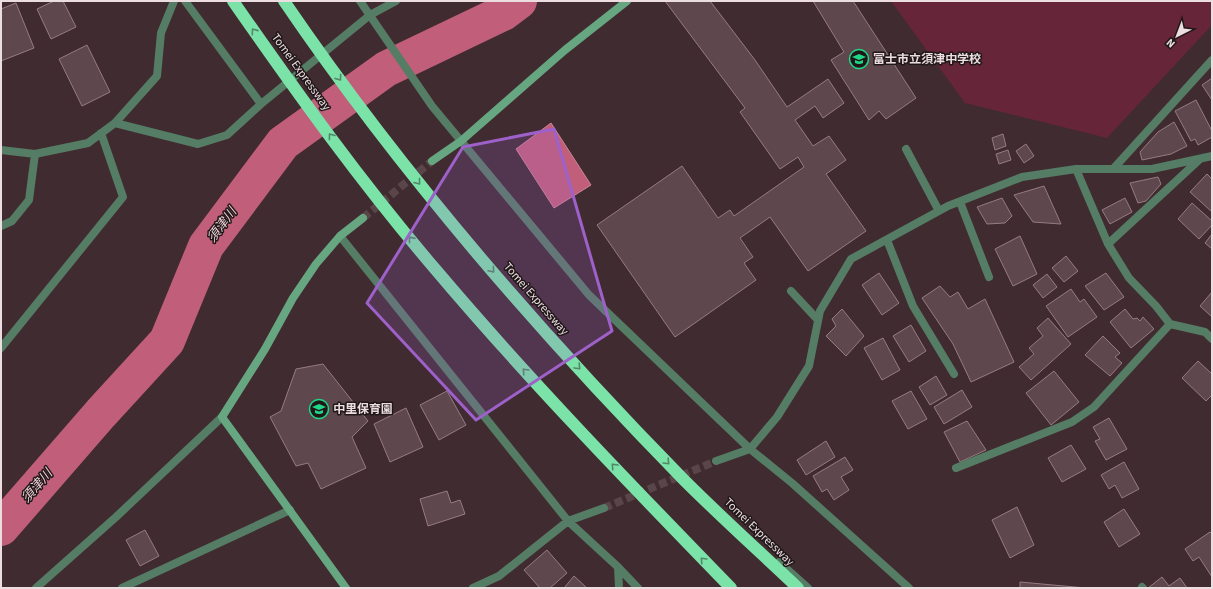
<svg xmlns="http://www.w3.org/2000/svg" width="1213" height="589" viewBox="0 0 1213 589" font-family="'Source Sans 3','Noto Sans JP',sans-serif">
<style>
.green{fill:#662539}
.water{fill:#c15f7a;stroke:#ce8599}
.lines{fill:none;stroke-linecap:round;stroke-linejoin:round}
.river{stroke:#c15f7a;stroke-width:36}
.building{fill:#5f484d;stroke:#967c82}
.street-tunnel{stroke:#5a464a;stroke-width:8;stroke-dasharray:8 4;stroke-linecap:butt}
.secondary-tunnel{stroke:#5a464a;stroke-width:8;stroke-dasharray:8 4;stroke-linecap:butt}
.lane{stroke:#557c64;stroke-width:8}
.street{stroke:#557c64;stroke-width:8}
.secondary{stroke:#66a680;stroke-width:8}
.highway{stroke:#7ce3a8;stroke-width:12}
.oneway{stroke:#538768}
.marked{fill:#9d61c9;fill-opacity:0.2;stroke:#9d61c9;stroke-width:3;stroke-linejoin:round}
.labels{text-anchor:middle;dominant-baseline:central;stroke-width:3;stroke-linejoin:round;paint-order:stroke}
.poi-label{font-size:12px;font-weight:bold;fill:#ebdde0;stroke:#201719;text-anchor:start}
.street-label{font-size:12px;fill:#ebdde0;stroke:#201719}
.water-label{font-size:13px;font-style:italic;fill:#eed3d8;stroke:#201719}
</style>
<rect width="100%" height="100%" fill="#402b30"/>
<path class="green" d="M 891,1 L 1212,1 L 1212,25 L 1107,138 L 965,103 Z"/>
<path class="water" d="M 551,123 L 591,185 L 554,208 L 516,149 Z"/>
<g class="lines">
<path class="river" d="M 1,528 L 101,413 L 167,341 L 206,246 L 283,143 L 386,69 L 503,13 L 519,1"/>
</g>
<path class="building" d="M 54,1 L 63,1 L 76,27 L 51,39 L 37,9 Z
M 665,1 L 710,1 L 755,60 L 787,107 L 828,79 L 844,103 L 823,118 L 815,106 L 795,120 L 813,146 L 829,136 L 846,160 L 826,174 L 866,231 L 808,271 L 770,217 L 740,238 L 753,257 L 744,263 L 756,280 L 675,337 L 597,225 L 682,166 L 718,218 L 730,210 L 734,216 L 804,167 L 798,157 L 780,169 L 740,112 L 745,108 Z
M 813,1 L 853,1 L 916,98 L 886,119 L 879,111 L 869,120 L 831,60 L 844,52 Z
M 16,3 L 34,48 L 1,61 L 1,9 Z
M 87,45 L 110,92 L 82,106 L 59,59 Z
M 1212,78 L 1212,100 L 1202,85 Z
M 1196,100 L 1212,131 L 1212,137 L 1198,145 L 1195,139 L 1191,141 L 1175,111 Z
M 1174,122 L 1187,146 L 1171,154 L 1142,160 L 1140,152 L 1158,132 Z
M 1003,134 L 1006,146 L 995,150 L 992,138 Z
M 1026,144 L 1034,156 L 1024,163 L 1016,151 Z
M 1008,150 L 1011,160 L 999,164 L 996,154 Z
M 1207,174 L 1212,179 L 1212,212 L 1190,192 Z
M 1158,177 L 1161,184 L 1146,201 L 1138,203 L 1130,183 Z
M 1044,186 L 1061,224 L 1033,222 L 1014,195 Z
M 1002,198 L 1012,216 L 1005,223 L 987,224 L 977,207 Z
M 1125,198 L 1132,212 L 1110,224 L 1102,210 Z
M 1192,203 L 1212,221 L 1212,225 L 1199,239 L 1178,219 Z
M 1212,234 L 1212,249 L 1205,243 Z
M 1020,236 L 1037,274 L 1013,286 L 995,249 Z
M 1066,256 L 1078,271 L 1064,282 L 1052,268 Z
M 879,273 L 899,303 L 882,315 L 862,285 Z
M 1106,273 L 1124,297 L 1104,310 L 1085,286 Z
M 1047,274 L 1057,287 L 1043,298 L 1033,285 Z
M 940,286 L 950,297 L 958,292 L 968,309 L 985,299 L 1014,362 L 971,382 L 953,344 L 922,298 Z
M 1071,289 L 1080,302 L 1084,299 L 1097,317 L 1068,337 L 1046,306 Z
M 1212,292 L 1212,317 L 1200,306 Z
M 842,309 L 864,336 L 846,356 L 826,336 L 836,326 L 832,319 Z
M 1125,309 L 1133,319 L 1137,318 L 1140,321 L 1143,317 L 1154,329 L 1131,348 L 1110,322 Z
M 1048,318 L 1071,344 L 1031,380 L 1019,367 L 1034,354 L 1029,348 L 1043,336 L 1037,328 Z
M 911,325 L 926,351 L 909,362 L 893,336 Z
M 1103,336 L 1120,353 L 1115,357 L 1122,363 L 1110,376 L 1085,355 Z
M 883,338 L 900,370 L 882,380 L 864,348 Z
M 1198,361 L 1212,374 L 1212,395 L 1206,401 L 1182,378 Z
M 323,364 L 368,421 L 352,437 L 366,468 L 321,489 L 308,463 L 296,466 L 270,417 L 281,411 L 296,369 Z
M 1054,371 L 1079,402 L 1051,425 L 1026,393 Z
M 936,376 L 947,395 L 930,405 L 919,387 Z
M 962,390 L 972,407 L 944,424 L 934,407 Z
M 447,391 L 466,425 L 439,440 L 420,405 Z
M 911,391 L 927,419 L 908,429 L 892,401 Z
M 406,408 L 423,447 L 390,462 L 374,424 Z
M 1109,418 L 1127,449 L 1106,460 L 1095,441 L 1100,439 L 1093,427 Z
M 967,421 L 986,450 L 960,462 L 944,432 Z
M 826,441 L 835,457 L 806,475 L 797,460 Z
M 1071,445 L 1086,469 L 1062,482 L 1048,458 Z
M 845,457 L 853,470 L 841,477 L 849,490 L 834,500 L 827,489 L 822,492 L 813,476 Z
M 1124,462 L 1139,489 L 1122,498 L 1115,485 L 1109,489 L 1101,475 Z
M 447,491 L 451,503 L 460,500 L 465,514 L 428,526 L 420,499 Z
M 1017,507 L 1034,545 L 1010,558 L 992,520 Z
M 1124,509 L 1140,534 L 1119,547 L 1104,522 Z
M 145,530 L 159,556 L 140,566 L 126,540 Z
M 1210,532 L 1212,534 L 1212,577 L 1199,557 L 1193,561 L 1185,549 Z
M 547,550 L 567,573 L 550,588 L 540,588 L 524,570 Z
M 574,576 L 587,588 L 564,588 Z
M 1162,577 L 1169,586 L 1180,578 L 1187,588 L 1148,588 Z
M 1020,582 L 1086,588 L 1020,588 Z"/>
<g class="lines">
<path class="street-tunnel" d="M 604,508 L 716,461"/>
<path class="secondary-tunnel" d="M 363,218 L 432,161"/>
<path class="lane" d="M 779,562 L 808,588"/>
<path class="street" d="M 185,1 L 261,104
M 360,1 L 432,106 L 589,295 L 750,449 L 792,483 L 909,588
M 115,123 L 198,144 L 227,135 L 261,104 L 370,15 L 396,1
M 906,149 L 939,211
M 1,150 L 35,154 L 88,143 L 115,123 L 157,76 L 161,33 L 174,1
M 1114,168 L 1212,60
M 1076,169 L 1108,244 L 1129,278 L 1156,306 L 1170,324 L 1205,332 L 1212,339
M 960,202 L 989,277
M 1,226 L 12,221 L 29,200 L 35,154
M 340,236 L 568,521 L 618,567 L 638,588
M 887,240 L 913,306 L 954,374
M 1108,244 L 1200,159
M 791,291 L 818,320
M 1,348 L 123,197 L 101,133
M 716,461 L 750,449 L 777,417 L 809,366 L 820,311 L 851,259 L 948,206 L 1022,177 L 1076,169 L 1152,169 L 1212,156
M 956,468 L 1072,422 L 1094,407 L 1170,324
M 618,567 L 619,588
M 1142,587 L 1143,588
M 36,588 L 116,517 L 222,417
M 122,588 L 290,510
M 473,588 L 499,576 L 568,521 L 604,508"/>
<path class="secondary" d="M 432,161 L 461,141 L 565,50 L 627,1
M 346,588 L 222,417 L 265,349 L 293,298 L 316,264 L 340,236 L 363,218"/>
<path class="highway" d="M 233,1 C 297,93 363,185 436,270 C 529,380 630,484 731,588
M 284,1 C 401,173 538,331 684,480 C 721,517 760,552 798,588"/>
</g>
<defs><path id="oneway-chevron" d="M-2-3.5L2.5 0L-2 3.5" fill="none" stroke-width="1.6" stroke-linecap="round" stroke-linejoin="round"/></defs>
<g class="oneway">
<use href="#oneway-chevron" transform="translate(254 31) rotate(-125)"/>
<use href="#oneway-chevron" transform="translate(339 78) rotate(54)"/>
<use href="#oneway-chevron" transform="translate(331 136) rotate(-127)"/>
<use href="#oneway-chevron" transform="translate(418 182) rotate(52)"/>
<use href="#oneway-chevron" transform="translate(411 239) rotate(-129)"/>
<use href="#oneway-chevron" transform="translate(492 270) rotate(49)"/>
<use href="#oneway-chevron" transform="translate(578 367) rotate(47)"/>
<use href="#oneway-chevron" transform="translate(525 371) rotate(-133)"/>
<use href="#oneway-chevron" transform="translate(667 462) rotate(46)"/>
<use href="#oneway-chevron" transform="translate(614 466) rotate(-133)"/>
<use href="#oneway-chevron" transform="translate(703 560) rotate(-134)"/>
</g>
<path class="marked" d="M 554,129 L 612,331 L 476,420 L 367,303 L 463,147 Z"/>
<defs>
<symbol id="school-ring" viewBox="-11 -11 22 22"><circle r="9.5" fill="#201719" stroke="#1ed888" stroke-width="1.5"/><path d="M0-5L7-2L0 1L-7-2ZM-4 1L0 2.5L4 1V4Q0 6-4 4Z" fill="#1ed888"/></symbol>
</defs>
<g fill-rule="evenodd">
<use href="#school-ring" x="848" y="48" width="22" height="22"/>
<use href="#school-ring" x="308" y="398" width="22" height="22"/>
</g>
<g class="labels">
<g class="poi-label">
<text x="873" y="59">富士市立須津中学校</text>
<text x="333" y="409">中里保育園</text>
</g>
<g class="street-label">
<text transform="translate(301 72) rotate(54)">Tomei Expressway</text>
<text transform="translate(536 299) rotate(49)">Tomei Expressway</text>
<text transform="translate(759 532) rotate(44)">Tomei Expressway</text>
</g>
<g class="water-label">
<text transform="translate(222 225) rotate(-53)">須津川</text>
<text transform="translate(37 486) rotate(-49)">須津川</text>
</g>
</g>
<rect width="1213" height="589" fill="none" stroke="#ebdde0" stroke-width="4"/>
<g transform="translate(1177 36) rotate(222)" stroke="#201719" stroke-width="3" paint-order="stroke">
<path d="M0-3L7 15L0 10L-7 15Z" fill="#ebdde0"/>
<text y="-6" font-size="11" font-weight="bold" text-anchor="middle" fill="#ebdde0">N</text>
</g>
</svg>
